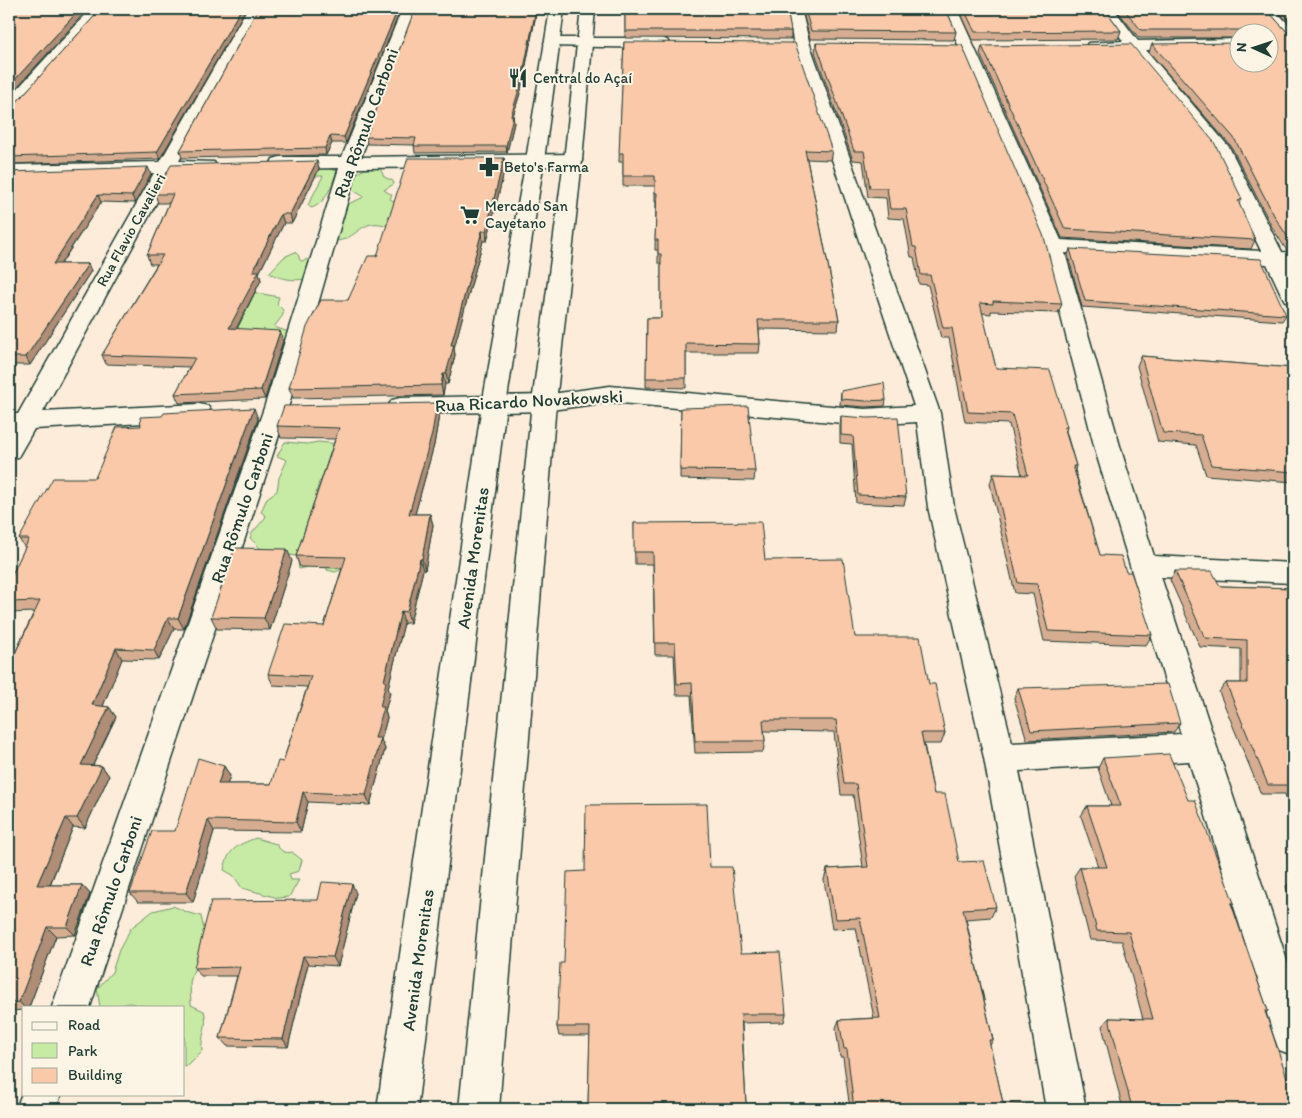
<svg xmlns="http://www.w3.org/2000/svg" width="1302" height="1118" viewBox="0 0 1302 1118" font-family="Itim,sans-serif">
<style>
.green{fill:#c7eba5;stroke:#73946c}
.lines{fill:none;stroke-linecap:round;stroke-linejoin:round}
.minor-casing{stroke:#1f3d34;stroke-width:3}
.major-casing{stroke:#1f3d34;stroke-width:3}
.minor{fill:#fcf5e5;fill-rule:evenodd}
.major{fill:#fcf5e5;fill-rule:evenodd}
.wall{fill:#d7ad92;stroke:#1f3d34}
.shaded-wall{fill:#af8d77;stroke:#1f3d34}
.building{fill:#fac9aa;stroke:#1f3d34}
.labels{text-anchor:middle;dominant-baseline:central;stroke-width:4;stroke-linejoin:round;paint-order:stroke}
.far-poi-label{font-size:15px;fill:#1f3d34;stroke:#fcf5e5;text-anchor:start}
.far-street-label{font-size:15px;fill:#1f3d34;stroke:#fcf5e5}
.street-label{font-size:18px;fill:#1f3d34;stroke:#fcf5e5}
</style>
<rect width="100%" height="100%" fill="#fcecd9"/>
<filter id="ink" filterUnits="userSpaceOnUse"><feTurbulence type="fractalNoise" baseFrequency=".02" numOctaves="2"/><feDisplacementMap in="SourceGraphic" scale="10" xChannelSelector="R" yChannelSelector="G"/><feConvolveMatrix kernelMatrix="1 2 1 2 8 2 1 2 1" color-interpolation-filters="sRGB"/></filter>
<g filter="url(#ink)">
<path class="green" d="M 246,165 L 328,168 L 337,171 C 332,184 326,204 311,208 L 308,205 L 323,176 L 313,176 Z
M 376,167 L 380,168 L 384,177 L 393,181 L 394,184 L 384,190 L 392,195 L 390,199 L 396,203 L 388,217 L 390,222 L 388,226 C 360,216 358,241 334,241 L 343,206 L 362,198 L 363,196 L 351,189 L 355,185 L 353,175 L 365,169 Z
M 295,252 L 299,256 L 299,259 L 302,261 L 309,259 L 306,279 C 292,281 282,279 269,273 L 284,257 Z
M 252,292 L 279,297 L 277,304 L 283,310 L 283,315 L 274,327 L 289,332 L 286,344 L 272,353 L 278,357 C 279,365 274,371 274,379 L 265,379 L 227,331 Z
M 285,442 L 307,444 L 318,442 L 340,444 L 324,478 L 319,482 L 316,493 L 318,497 C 312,503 311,509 312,517 L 346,561 L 340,570 L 335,572 L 327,570 L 327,567 L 314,565 L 299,569 L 297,556 L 264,552 L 250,538 L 252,533 L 265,518 L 266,516 L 261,512 L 267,498 L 277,491 L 279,478 L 287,460 L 277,456 Z
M 256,838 L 276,844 C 280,850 284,854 292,852 L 302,860 L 299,871 L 289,874 L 291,880 L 299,880 L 289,897 L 278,898 L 242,888 L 233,875 L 224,870 C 228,849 237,845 256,838 Z
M 173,906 L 189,913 L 201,916 L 205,935 L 190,982 L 191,1005 L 204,1011 C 209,1026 200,1036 202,1051 L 188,1065 L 184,1066 L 184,1007 L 150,1007 L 129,1003 L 114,1007 L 100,1007 L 97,989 L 112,972 L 119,950 L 131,928 L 153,911 Z"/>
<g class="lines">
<defs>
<path id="minor" d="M 91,9 L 106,9 L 15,112 L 9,113 L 9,98 Z
M 247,9 L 261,9 L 179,161 L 214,162 L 216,166 L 214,170 L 173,172 L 43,412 L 199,404 L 208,406 L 211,412 L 208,418 L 199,420 L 34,429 L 18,457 L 9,459 L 9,414 L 18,414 L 154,173 L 9,177 L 9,165 L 160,162 Z
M 402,9 L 416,9 L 361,157 L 573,154 L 580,156 L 582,160 L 580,164 L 573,166 L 357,168 L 288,408 L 90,1007 L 52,1007 L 264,408 L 339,168 L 280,169 L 273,167 L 271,163 L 273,159 L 280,157 L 342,157 Z
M 787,9 L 801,9 L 810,45 L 940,413 L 954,507 L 1012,743 L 1181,734 L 1096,453 L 1043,246 L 943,9 L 957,9 L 1061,240 L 1261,251 L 1212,149 L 1129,50 L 1094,51 L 1088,49 L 1086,46 L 1088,43 L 1123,41 L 1100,9 L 1114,9 L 1138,41 L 1240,39 L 1240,49 L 1146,50 L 1229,147 L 1282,252 L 1293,253 L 1293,265 L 1288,265 L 1293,275 L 1293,302 L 1285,301 L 1282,296 L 1267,264 L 1065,253 L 1122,453 L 1154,556 L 1293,563 L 1293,583 L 1161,577 L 1293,979 L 1293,1055 L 1279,1050 L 1274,1036 L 1189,761 L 1019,771 L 1086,1109 L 1046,1109 L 984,758 L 928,507 L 917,422 L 865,425 L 610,402 L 544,411 L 400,414 L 392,412 L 388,406 L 392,400 L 400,398 L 544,395 L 610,386 L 865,409 L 914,406 L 794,45 Z
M 1259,9 L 1274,9 L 1293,29 L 1293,43 L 1287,41 Z
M 552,38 L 661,38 L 667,40 L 669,43 L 667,46 L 661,48 L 546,46 L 544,43 L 546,40 Z
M 24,1088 L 24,1094 L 61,1094 L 56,1109 L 16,1109 Z"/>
<path id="major" d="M 550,9 L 564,9 L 544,160 L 506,405 L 417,1109 L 377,1109 L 482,405 L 526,160 Z
M 581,9 L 595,9 L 582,160 L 556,403 L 499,1109 L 459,1109 L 532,403 L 564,160 Z"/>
</defs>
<use href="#minor" class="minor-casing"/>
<use href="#major" class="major-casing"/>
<use href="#minor" class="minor"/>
<use href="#major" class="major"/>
</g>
<path class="wall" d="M 101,9 L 246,9 L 160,159 L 9,164 L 9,108 L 13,106 Z
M 258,9 L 401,9 L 346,143 L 332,143 L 326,155 L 182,158 L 180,151 Z
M 415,9 L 537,9 L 521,90 L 513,116 L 514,123 L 507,152 L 415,153 L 414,145 L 367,144 L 366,137 Z
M 625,9 L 791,31 L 791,39 L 625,38 Z
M 802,9 L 946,9 L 956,32 L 954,40 L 810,39 Z
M 959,9 L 1105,9 L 1121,31 L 1118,39 L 973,40 Z
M 1116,9 L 1266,9 L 1290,35 L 1293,36 L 1293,252 L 1287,251 L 1272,227 L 1231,146 L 1149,52 L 1152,44 L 1240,62 L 1270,32 L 1240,32 L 1240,38 L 1139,38 Z
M 1276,9 L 1293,9 L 1293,27 Z
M 624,42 L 832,151 L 830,160 L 807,159 L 839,320 L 838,330 L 759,329 L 760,344 L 759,353 L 686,353 L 686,388 L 646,387 L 647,318 L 661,318 L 661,263 L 658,263 L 658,250 L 655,250 L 656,202 L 655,202 L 655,186 L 623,186 L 623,162 L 619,162 Z
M 816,43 L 1062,304 L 1058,313 L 991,311 L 991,314 L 982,313 L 996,368 L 1067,427 L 1066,431 L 1076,466 L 1075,470 L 1100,555 L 1126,572 L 1152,635 L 1146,645 L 1044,641 L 1033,594 L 1015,593 L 990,484 L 993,474 L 1022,475 L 1009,424 L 965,422 L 949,338 L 941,338 L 928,285 L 919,284 L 914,257 L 911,257 L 904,219 L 888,218 L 886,198 L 868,197 L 863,161 L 853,160 L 815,52 Z
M 982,46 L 1242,199 L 1239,205 L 1255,240 L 1251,249 L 1062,238 L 980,54 Z
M 504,158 L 505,168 L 487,241 L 483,241 L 454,348 L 455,355 L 448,384 L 445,384 L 443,395 L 293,398 L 289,388 L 377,256 Z
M 319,169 L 292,223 L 284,223 L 259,273 L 261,280 L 237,329 L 283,341 L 265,399 L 179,403 L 175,394 L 190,367 L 106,364 L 102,355 L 157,264 L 150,264 L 147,255 L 169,203 L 158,203 L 155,194 Z
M 9,172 L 151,174 L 135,203 L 101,202 L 61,264 L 88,264 L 91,271 L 30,365 L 9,365 Z
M 1070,249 L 1286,315 L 1282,321 L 1082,307 L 1068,255 Z
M 1141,356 L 1293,368 L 1293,482 L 1206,475 L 1196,445 L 1158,442 L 1137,366 Z
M 841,391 L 886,400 L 885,406 L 865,407 L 840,405 Z
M 437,403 L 439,415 L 434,445 L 415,514 L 430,514 L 433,525 L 425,570 L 423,570 L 410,623 L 404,623 L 388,688 L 390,693 L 385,711 L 387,718 L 381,740 L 385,749 L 370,805 L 308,802 L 301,832 L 214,831 L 193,902 L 138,902 L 130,893 L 175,831 L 224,766 L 230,776 L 227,784 L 271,784 L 283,762 L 307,687 L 273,685 L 268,674 L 324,626 L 342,568 L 300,567 L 296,556 L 335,439 L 281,438 L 277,426 Z
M 681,408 L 755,471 L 754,481 L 680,479 Z
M 841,416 L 906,497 L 904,505 L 856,503 L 852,444 L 840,443 L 840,425 Z
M 258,419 L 184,629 L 174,629 L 159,660 L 122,659 L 103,706 L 109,707 L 116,717 L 93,765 L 102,766 L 109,776 L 85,828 L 73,827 L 50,885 L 82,885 L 90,894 L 75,935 L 56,936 L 29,1007 L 24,1007 L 24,1010 L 9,1011 L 9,666 L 34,612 L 9,613 L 9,581 L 25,548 L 19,539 L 95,478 Z
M 634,523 L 765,560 L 855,637 L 929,684 L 945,733 L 941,744 L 924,744 L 934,794 L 959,862 L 996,907 L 991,917 L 966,919 L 993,1040 L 990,1045 L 1003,1103 L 1039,1109 L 850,1109 L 843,1057 L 840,1057 L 836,1028 L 839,1020 L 874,1018 L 856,928 L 832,929 L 824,880 L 827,869 L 863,867 L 853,795 L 841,795 L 834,732 L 764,731 L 765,741 L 763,752 L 695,753 L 691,695 L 676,695 L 674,655 L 655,655 L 653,564 L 635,564 Z
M 292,561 L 270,630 L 217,629 L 211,617 Z
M 1175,571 L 1220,586 L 1293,588 L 1293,821 L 1285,794 L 1261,794 L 1219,692 L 1226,683 L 1241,683 L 1241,649 L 1200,647 L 1170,580 Z
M 1018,688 L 1180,723 L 1174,732 L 1027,740 L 1014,698 Z
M 1103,758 L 1188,800 L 1234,903 L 1232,905 L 1268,1011 L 1265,1014 L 1293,1109 L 1123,1109 L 1102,1026 L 1109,1018 L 1143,1019 L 1122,941 L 1090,940 L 1074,876 L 1080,867 L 1098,867 L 1081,816 L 1087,806 L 1111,806 L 1098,768 Z
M 710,867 L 741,953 L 786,1014 L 784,1022 L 742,1023 L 746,1104 L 757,1109 L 588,1109 L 588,1105 L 590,1036 L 559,1036 L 557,1027 L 564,963 Z
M 1293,879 L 1293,913 L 1286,886 Z
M 356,893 L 338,966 L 308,964 L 288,1047 L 227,1046 L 220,1038 L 237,976 L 201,976 L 194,968 L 318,900 Z"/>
<path class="shaded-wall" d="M 80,9 L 87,9 L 87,10 L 9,96 L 9,86 Z
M 241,9 L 246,9 L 160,159 L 157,152 Z
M 398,9 L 401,9 L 346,143 L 344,137 Z
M 536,9 L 537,9 L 521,90 L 513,116 L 514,123 L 507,152 L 506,146 L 511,116 Z
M 330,136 L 332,143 L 326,155 L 325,148 Z
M 504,158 L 505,168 L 487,241 L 486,231 Z
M 317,161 L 319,169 L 292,223 L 290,214 Z
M 148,167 L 151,174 L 135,203 L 132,196 Z
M 98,195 L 101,202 L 56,271 L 53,264 Z
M 281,214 L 284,223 L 259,273 L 261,280 L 232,337 L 229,328 L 253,271 Z
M 482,231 L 483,241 L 454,348 L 455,355 L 448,384 L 446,374 L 451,345 Z
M 88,264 L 91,271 L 30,365 L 26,357 Z
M 280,331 L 283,341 L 265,399 L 261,390 Z
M 443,374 L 445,384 L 443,395 L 441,385 Z
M 437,403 L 439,415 L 434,445 L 412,525 L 409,514 Z
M 254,408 L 258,419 L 184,629 L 178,618 Z
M 430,514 L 433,525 L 425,570 L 422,559 Z
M 287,549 L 292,561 L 270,630 L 264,618 Z
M 420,559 L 423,570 L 410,623 L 407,612 Z
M 401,611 L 404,623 L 388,688 L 390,693 L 385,711 L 387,718 L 381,740 L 385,749 L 370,805 L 366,795 L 384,681 Z
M 168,618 L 174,629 L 159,660 L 154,650 Z
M 116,648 L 122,659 L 99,716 L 92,705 Z
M 109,707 L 116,717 L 88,775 L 81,765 Z
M 102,766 L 109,776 L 85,828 L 77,818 Z
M 224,766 L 230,776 L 224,794 L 218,784 Z
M 303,792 L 308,802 L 301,832 L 296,822 Z
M 66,818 L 73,827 L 46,894 L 37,885 Z
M 208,820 L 214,831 L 193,902 L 186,893 Z
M 352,884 L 356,893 L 338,966 L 333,957 Z
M 82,885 L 90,894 L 75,935 L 67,927 Z
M 47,927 L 56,936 L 29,1007 L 24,1007 L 19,1002 Z
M 303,956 L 308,964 L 288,1047 L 283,1039 Z"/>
<path class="building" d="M 9,9 L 80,9 L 9,86 Z
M 101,9 L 241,9 L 157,152 L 9,157 L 9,108 L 13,106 Z
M 258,9 L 398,9 L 344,137 L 330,136 L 325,148 L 180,151 Z
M 415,9 L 536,9 L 521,83 L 511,116 L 513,116 L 506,146 L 414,146 L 416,138 L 366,137 Z
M 625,9 L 787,9 L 791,31 L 625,31 Z
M 805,9 L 946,9 L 956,32 L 811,31 Z
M 964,9 L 1105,9 L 1121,31 L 975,32 Z
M 1124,9 L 1266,9 L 1290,35 L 1293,36 L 1293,242 L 1291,242 L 1276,219 L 1234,138 L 1152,44 L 1240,43 L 1240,62 L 1270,62 L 1270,32 L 1245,32 L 1244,30 L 1141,30 Z
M 1286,9 L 1293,9 L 1293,16 Z
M 624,42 L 795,43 L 832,151 L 805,150 L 839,320 L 758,320 L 760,344 L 686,343 L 686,378 L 646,378 L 647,318 L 661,318 L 661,254 L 658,254 L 658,240 L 655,240 L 657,193 L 655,193 L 655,176 L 623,176 L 623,153 L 619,153 Z
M 816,43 L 962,45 L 1044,237 L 1062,304 L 993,301 L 993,304 L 980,303 L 996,368 L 1050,370 L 1067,427 L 1064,427 L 1076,466 L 1073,466 L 1100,555 L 1121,556 L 1126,572 L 1131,572 L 1152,635 L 1048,631 L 1037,584 L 1018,583 L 993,474 L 1028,475 L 1012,414 L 968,412 L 952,328 L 943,328 L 930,275 L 921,275 L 916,247 L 913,247 L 906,209 L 890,209 L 887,188 L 870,188 L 864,151 L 854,151 Z
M 1131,44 L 1214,142 L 1242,199 L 1238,201 L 1255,240 L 1065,229 L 982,46 Z
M 408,158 L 504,158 L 486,231 L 482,231 L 451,345 L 454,345 L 446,374 L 443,374 L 441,385 L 289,388 L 307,327 L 321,300 L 348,300 L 368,256 L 377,256 Z
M 317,161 L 290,214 L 281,214 L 253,271 L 259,271 L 229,328 L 280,331 L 261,390 L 175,394 L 195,358 L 102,355 L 163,255 L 147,255 L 173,194 L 155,194 L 171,165 Z
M 148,167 L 132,196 L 98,195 L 53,264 L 88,264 L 26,357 L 9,357 L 9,172 Z
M 1070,249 L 1261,259 L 1286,315 L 1085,301 Z
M 1141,356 L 1293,368 L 1293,472 L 1211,465 L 1201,435 L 1163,433 Z
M 884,383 L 886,400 L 866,401 L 841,399 L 841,391 Z
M 437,403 L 432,434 L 409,514 L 430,514 L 422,559 L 420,559 L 407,612 L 401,611 L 384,681 L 386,682 L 380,707 L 384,707 L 375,738 L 381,738 L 366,795 L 303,792 L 296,822 L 208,820 L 186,893 L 130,893 L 152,831 L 175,831 L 198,758 L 224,766 L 218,784 L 271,784 L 278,761 L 283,762 L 311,676 L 268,674 L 285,624 L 324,626 L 346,557 L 296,556 L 339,428 L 277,426 L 284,406 Z
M 748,406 L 755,471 L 680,470 L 681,408 Z
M 254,408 L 178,618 L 168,618 L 154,650 L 116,648 L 92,705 L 109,707 L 81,765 L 102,766 L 77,818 L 66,818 L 37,885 L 82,885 L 67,927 L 47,927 L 19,1002 L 9,1003 L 9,666 L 40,601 L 9,602 L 9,581 L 29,539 L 19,539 L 53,478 L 95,478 L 117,427 L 141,426 L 140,417 L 162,416 L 164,413 Z
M 841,416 L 867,418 L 898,417 L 906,497 L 858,495 L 853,436 L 841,435 Z
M 761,522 L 765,560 L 843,559 L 855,637 L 920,637 L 929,684 L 935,684 L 945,733 L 921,733 L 934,794 L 945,794 L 959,862 L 984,861 L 996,907 L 963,909 L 993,1040 L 989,1040 L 1003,1103 L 1038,1105 L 1039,1109 L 854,1109 L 847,1049 L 844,1049 L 839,1020 L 880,1018 L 860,918 L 835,919 L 827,869 L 868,867 L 856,784 L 844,784 L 836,720 L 763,720 L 765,741 L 695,741 L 692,683 L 677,684 L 675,643 L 655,643 L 653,552 L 634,552 L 634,523 Z
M 235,548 L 287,549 L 264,618 L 211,617 Z
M 1175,571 L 1212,571 L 1220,586 L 1293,588 L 1293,788 L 1292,785 L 1268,785 L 1226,683 L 1247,683 L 1247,640 L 1205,638 Z
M 1168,684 L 1180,723 L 1031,731 L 1018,688 Z
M 1169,754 L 1188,800 L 1195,800 L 1234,903 L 1231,903 L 1268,1011 L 1265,1011 L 1293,1096 L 1293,1109 L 1238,1107 L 1239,1109 L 1191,1109 L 1189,1105 L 1131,1104 L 1109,1018 L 1153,1019 L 1129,932 L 1097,931 L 1080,867 L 1107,867 L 1087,806 L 1121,806 L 1103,758 Z
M 707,804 L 710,867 L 732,867 L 741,953 L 780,952 L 786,1014 L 741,1014 L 746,1104 L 757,1103 L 757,1109 L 665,1109 L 665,1104 L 588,1105 L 590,1027 L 557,1027 L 560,963 L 564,963 L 567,872 L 585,871 L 586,805 Z
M 322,882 L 352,884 L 333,957 L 303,956 L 283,1039 L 220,1038 L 240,967 L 194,968 L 211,901 L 318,900 Z"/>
</g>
<defs>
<symbol id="restaurant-bare" viewBox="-9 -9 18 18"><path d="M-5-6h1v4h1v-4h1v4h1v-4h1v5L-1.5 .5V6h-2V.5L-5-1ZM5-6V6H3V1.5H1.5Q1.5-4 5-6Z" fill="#1f3d34" stroke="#fcf5e5" stroke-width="2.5" paint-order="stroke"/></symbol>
<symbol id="pharmacy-bare" viewBox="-9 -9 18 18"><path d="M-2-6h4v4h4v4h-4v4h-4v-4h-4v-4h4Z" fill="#1f3d34" stroke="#fcf5e5" stroke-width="2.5" paint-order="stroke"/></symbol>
<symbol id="supermarket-bare" viewBox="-9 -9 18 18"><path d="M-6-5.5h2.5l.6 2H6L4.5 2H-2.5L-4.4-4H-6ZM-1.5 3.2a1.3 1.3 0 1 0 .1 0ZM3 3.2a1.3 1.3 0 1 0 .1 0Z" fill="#1f3d34" stroke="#fcf5e5" stroke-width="2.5" paint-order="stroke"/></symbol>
</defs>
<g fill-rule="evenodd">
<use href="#restaurant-bare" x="504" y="64" width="28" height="28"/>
<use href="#pharmacy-bare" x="475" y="153" width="28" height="28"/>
<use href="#supermarket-bare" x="456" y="201" width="28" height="28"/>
</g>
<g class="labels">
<g class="far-poi-label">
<text x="533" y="78">Central do Açaí</text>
<text x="504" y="167">Beto's Farma</text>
<text x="485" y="206">Mercado San<tspan x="485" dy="17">Cayetano</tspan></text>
</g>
<g class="far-street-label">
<text transform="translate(131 230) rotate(-61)">Rua Flavio Cavalieri</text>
</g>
<g class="street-label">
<text transform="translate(366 123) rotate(-70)">Rua Rômulo Carboni</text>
<text transform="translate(529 401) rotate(-3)">Rua Ricardo Novakowski</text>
<text transform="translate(242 508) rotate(-71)">Rua Rômulo Carboni</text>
<text transform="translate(473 558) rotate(-82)">Avenida Morenitas</text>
<text transform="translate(111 891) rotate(-71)">Rua Rômulo Carboni</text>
<text transform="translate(418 960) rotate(-82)">Avenida Morenitas</text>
</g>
</g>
<rect width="1302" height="1118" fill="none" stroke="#fcf5e5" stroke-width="30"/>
<rect x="15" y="15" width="1272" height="1088" fill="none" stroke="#1f3d34" stroke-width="2" filter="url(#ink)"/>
<rect x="22" y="1006" width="162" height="90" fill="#fcf5e5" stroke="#a4ab9e"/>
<rect x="32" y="1022" width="25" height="8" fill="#fcf5e5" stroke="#a4ab9e"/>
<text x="68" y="1030" font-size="15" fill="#1f3d34">Road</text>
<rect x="32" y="1043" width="25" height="15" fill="#c7eba5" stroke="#a4ab9e"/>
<text x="68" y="1056" font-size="15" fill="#1f3d34">Park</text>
<rect x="32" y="1068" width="25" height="15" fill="#fac9aa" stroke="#a4ab9e"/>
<text x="68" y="1080" font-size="15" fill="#1f3d34">Building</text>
<g transform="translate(1254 48) rotate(273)"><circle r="24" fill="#fcf5e5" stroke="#a4ab9e"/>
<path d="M0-4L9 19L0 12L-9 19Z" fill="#1f3d34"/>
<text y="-8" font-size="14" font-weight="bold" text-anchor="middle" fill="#1f3d34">N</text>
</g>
</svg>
